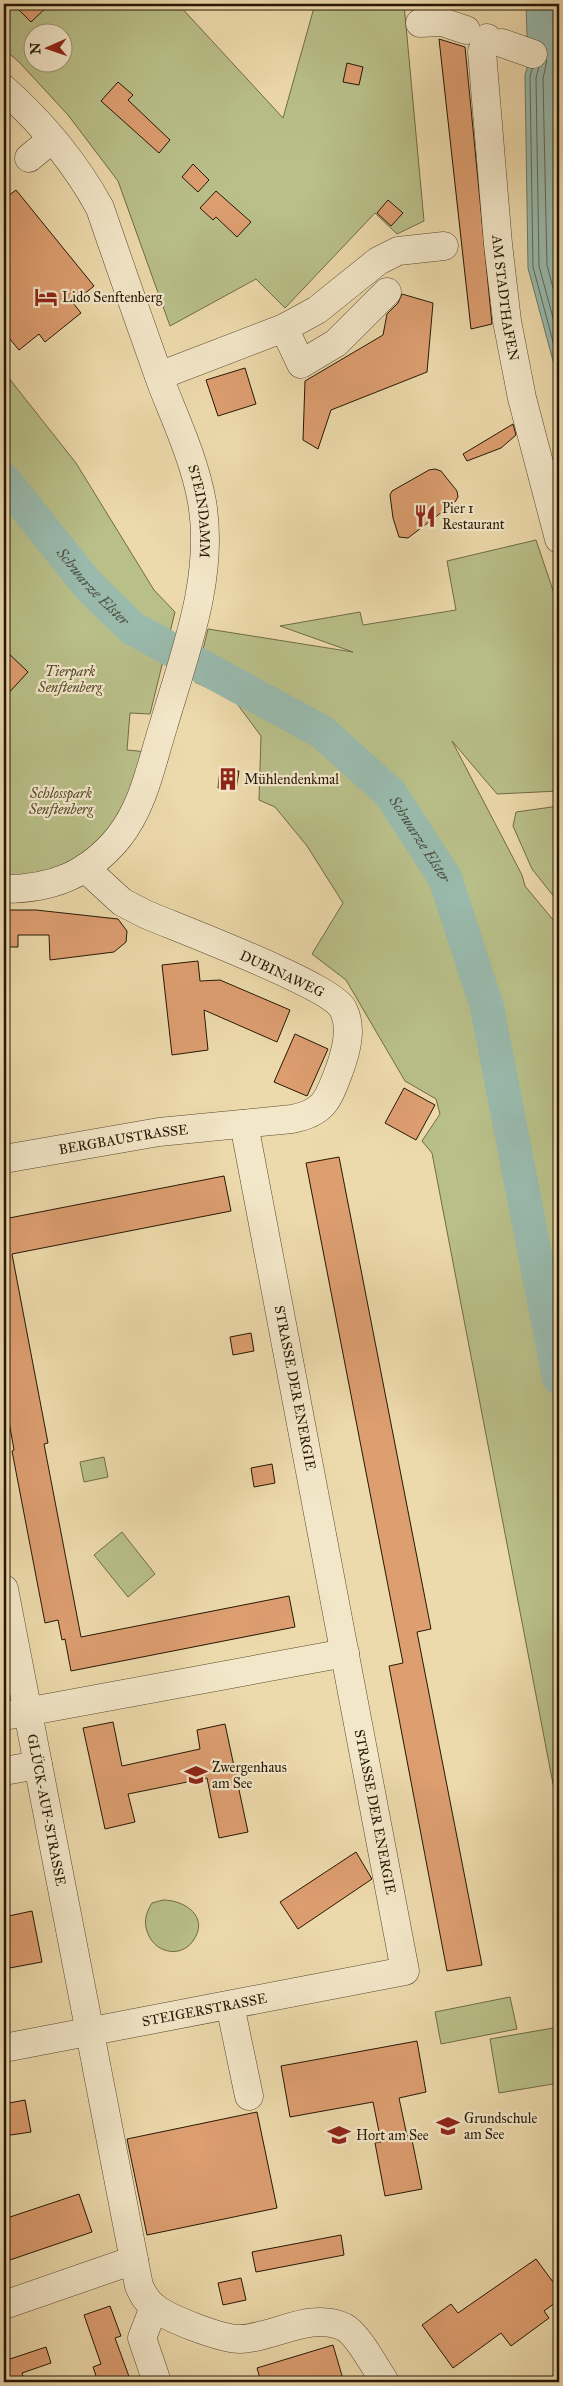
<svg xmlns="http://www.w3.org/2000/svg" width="563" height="2386" viewBox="0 0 563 2386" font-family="'IM FELL Great Primer',serif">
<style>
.green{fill:#b9bf89;stroke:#6f6b46;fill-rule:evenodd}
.water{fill:#99baad;stroke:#6b7969}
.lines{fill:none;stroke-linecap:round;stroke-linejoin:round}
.shore{stroke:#5f6858;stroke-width:1}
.river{stroke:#99baad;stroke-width:34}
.building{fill:#dd9e70;stroke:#251704}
.minor-casing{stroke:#57482e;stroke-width:29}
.minor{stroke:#f3e7c9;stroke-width:28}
.labels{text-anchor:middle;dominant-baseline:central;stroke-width:4.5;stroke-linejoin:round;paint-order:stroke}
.poi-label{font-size:14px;fill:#251704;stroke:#f3e7c9;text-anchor:start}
.street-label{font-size:14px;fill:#251704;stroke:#f3e7c9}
.park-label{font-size:14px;font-style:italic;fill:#51492c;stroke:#f3e7c9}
.water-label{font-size:15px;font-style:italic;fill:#4e503f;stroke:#f3e7c9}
</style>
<rect width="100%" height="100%" fill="#eddaac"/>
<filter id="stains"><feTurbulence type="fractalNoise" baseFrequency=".004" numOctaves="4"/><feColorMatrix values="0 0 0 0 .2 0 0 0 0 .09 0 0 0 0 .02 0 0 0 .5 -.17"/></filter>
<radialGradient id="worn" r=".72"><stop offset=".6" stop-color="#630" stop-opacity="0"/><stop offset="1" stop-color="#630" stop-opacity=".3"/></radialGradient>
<path class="green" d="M 4,4 L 178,4 L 283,118 L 315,4 L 404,4 L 424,221 L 397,234 L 375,213 L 285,308 L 256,279 L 170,326 L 118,181 L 68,115 L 20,63 L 4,49 ZM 32,32 L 62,32 L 62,62 L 32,62 Z
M 4,372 L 76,463 L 154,590 L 175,612 L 150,714 L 130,713 L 127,750 L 148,752 L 117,826 L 79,862 L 53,875 L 4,880 Z
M 536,540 L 559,608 L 559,791 L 497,794 L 452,741 L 522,875 L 525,886 L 559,927 L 559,1815 L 432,1153 L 422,1141 L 440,1114 L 436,1099 L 405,1081 L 346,980 L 312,954 L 343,903 L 307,846 L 275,807 L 259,800 L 261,736 L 235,701 L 195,682 L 208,629 L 353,652 L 280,626 L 360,612 L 363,625 L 456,610 L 447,561 Z
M 559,806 L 559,903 L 532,869 L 513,826 L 516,812 Z
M 104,1457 L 108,1477 L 84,1482 L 80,1462 Z
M 122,1532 L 155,1574 L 128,1597 L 94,1555 Z
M 163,1900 C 185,1900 210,1917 193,1941 C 181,1958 157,1953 149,1936 C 143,1924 145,1914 152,1903 Z
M 510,1997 L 517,2029 L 441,2044 L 435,2012 Z
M 559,2027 L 559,2083 L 499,2093 L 490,2039 Z"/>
<path class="water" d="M 526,4 L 559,4 L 559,383 L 528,268 L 525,75 L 528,65 Z"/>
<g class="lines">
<path class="shore" d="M 547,60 L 543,79 L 547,265 L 559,311
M 539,67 L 536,78 L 539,266 L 559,340
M 532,69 L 530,77 L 533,267 L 559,364"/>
<path class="river" id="s1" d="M 4,480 L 88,585 L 132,628 L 322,732 L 390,793 L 445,878 L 487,1007 L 559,1378"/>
</g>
<path class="building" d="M 13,4 L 50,4 L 31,22 Z
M 439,39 L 465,47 L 492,324 L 471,329 Z
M 347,63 L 363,67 L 359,85 L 343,82 Z
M 118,82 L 133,95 L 128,100 L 170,140 L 159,153 L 101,101 Z
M 193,164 L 209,180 L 198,192 L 182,177 Z
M 16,190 L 94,286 L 73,303 L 81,313 L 45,342 L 39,334 L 19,350 L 4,332 L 4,199 Z
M 216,191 L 251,222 L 237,237 L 216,217 L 213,220 L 200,208 Z
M 388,200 L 403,213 L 391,226 L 377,213 Z
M 402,294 L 433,303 L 427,372 L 331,410 L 318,449 L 303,440 L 305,381 L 383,335 L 387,314 L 398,303 Z
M 245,368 L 256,404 L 218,416 L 206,380 Z
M 513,424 L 516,435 L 501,448 L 467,461 L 463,454 Z
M 435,469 L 441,471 L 457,491 L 458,497 L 455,502 L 408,538 L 399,537 L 393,518 L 390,495 L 392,491 L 429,470 Z
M 4,649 L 28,672 L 4,698 Z
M 220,769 L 239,771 L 236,790 L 218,788 Z
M 4,910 L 36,910 L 118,919 L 127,931 L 126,942 L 114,952 L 50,960 L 49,935 L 18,935 L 18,947 L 4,947 Z
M 198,961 L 200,981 L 220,980 L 290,1010 L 277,1042 L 204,1010 L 208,1050 L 172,1055 L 162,965 Z
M 295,1034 L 328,1049 L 307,1096 L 274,1082 Z
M 404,1088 L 435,1105 L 416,1140 L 385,1123 Z
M 339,1157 L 431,1629 L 417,1632 L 482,1965 L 447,1971 L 389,1666 L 403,1663 L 306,1163 Z
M 224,1176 L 231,1211 L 12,1254 L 48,1443 L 44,1444 L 81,1637 L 289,1596 L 295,1627 L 71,1671 L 65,1639 L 62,1640 L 58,1620 L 45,1623 L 12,1451 L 14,1450 L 4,1393 L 4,1219 Z
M 251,1333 L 254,1351 L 233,1355 L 230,1337 Z
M 272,1464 L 275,1483 L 254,1487 L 251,1468 Z
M 113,1722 L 122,1766 L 200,1749 L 197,1730 L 225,1724 L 248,1832 L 219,1838 L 207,1778 L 128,1794 L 135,1822 L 105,1829 L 83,1728 Z
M 356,1852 L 372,1879 L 298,1929 L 280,1902 Z
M 32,1911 L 42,1962 L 4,1969 L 4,1917 Z
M 417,2041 L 426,2092 L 399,2098 L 407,2136 L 411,2135 L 422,2189 L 385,2196 L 375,2143 L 381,2142 L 373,2102 L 290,2117 L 281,2066 Z
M 25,2100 L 31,2132 L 4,2136 L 4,2104 Z
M 257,2112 L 277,2208 L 147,2235 L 127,2139 Z
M 79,2194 L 92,2232 L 4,2262 L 4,2219 Z
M 341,2235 L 344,2255 L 256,2272 L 252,2252 Z
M 536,2259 L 559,2290 L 559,2300 L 544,2311 L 549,2318 L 511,2346 L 501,2333 L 453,2368 L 422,2325 L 451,2304 L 458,2313 Z
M 241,2278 L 246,2300 L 223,2305 L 218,2283 Z
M 110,2306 L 121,2336 L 115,2338 L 131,2382 L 98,2382 L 93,2367 L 101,2364 L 84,2315 Z
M 333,2345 L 343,2379 L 332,2382 L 261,2382 L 257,2368 Z
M 46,2347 L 51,2363 L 22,2373 L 25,2382 L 4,2382 L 4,2361 Z"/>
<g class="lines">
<defs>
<g id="minor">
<path d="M 420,23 L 442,22 L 466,30"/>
<path id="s2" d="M 487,38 L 482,52 L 498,244 L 507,321 L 522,398 L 559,539"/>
<path d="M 502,43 L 533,54"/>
<path id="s3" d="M 4,89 C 41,122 76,164 100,208 C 120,267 141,326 162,385 C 177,423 195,462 202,502 C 215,578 184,655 163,727 C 151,765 144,805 119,837 C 88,875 52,889 4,889"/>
<path d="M 29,158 L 52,139"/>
<path d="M 284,328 L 301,364 L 336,343 L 387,292"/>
<path d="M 159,376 L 284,328 L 317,310 L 378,261 L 398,251 L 444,246"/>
<path id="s4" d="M 4,1159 L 159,1132 L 292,1119 C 324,1113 328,1100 339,1071 C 346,1052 353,1028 343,1009 C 330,985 178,928 145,914 L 122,902 L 85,868"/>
<path id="s5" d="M 4,1589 L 139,2286 C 143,2294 146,2301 154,2307 C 169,2319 221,2339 240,2339 C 274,2338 310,2311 344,2327 C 358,2334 376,2369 385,2382"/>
<path d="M 4,1716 L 345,1653"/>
<path d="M 4,1771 L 38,1765"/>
<path d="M 230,2005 L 249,2096"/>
<path id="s6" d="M 4,2048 L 405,1971 L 244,1124"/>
<path d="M 4,2305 L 134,2260"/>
<path d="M 154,2307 L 142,2338 L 157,2382"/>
</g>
</defs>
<use href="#minor" class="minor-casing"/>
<use href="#minor" class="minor"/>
</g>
<defs>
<symbol id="hotel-bare" viewBox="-9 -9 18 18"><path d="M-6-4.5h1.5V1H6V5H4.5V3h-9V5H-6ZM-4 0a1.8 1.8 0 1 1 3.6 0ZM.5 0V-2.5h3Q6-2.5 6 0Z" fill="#8f2418" stroke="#f3e7c9" stroke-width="2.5" paint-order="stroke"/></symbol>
<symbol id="restaurant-bare" viewBox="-9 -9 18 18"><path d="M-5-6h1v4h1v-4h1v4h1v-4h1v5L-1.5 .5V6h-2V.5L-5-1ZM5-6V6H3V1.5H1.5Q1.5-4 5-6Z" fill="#8f2418" stroke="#f3e7c9" stroke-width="2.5" paint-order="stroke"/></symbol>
<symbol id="building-bare" viewBox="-9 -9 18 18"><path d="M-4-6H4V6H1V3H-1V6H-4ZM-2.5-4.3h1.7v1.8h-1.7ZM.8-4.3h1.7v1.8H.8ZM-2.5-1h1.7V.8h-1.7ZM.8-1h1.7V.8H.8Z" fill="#8f2418" stroke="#f3e7c9" stroke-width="2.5" paint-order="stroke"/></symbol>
<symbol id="school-bare" viewBox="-9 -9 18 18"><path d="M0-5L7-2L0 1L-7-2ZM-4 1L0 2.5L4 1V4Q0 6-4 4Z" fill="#8f2418" stroke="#f3e7c9" stroke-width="2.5" paint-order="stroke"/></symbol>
</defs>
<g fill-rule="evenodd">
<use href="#hotel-bare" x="30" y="281" width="32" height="32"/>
<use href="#restaurant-bare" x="409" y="500" width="32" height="32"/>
<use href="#building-bare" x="212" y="763" width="32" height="32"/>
<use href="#school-bare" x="180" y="1759" width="32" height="32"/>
<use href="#school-bare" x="432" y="2110" width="32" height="32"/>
<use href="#school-bare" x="323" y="2119" width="32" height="32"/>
</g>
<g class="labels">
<g class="poi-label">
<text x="62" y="297">Lido Senftenberg</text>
<text x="442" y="508">Pier 1<tspan x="442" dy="16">Restaurant</tspan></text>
<text x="244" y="779">Mühlendenkmal</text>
<text x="212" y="1767">Zwergenhaus<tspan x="212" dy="16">am See</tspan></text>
<text x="464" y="2118">Grundschule<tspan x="464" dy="16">am See</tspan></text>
<text x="356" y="2135">Hort am See</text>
</g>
<g class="street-label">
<text stroke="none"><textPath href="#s2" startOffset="262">AM STADTHAFEN</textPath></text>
<text stroke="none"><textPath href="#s3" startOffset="474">STEINDAMM</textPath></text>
<text transform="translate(282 974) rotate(25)">DUBINAWEG</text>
<text stroke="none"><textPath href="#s4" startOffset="121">BERGBAUSTRASSE</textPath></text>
<text transform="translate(295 1388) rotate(79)">STRASSE DER ENERGIE</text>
<text stroke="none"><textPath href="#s5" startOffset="225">GLÜCK-AUF-STRASSE</textPath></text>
<text transform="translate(375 1812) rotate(79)">STRASSE DER ENERGIE</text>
<text stroke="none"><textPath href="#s6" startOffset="204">STEIGERSTRASSE</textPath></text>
</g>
<g class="park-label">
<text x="70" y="671">Tierpark<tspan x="70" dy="16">Senftenberg</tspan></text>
<text x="61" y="793">Schlosspark<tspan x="61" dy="16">Senftenberg</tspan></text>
</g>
<g class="water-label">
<text stroke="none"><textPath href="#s1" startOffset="139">Schwarze Elster</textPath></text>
<text stroke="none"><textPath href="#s1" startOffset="559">Schwarze Elster</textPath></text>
</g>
</g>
<rect width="563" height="2386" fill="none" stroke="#eddaac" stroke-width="20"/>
<rect x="5" y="5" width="553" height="2376" fill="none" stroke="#251704" stroke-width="2.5"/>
<rect x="10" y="10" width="543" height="2366" fill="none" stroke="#251704"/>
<g transform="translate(48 48) rotate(268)"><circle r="24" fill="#f3e7c9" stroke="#a1947a"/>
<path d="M0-4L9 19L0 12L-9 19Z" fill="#8f2418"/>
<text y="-8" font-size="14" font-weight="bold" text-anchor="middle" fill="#251704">N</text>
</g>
<rect width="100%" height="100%" filter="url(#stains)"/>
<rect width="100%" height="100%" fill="url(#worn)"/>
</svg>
